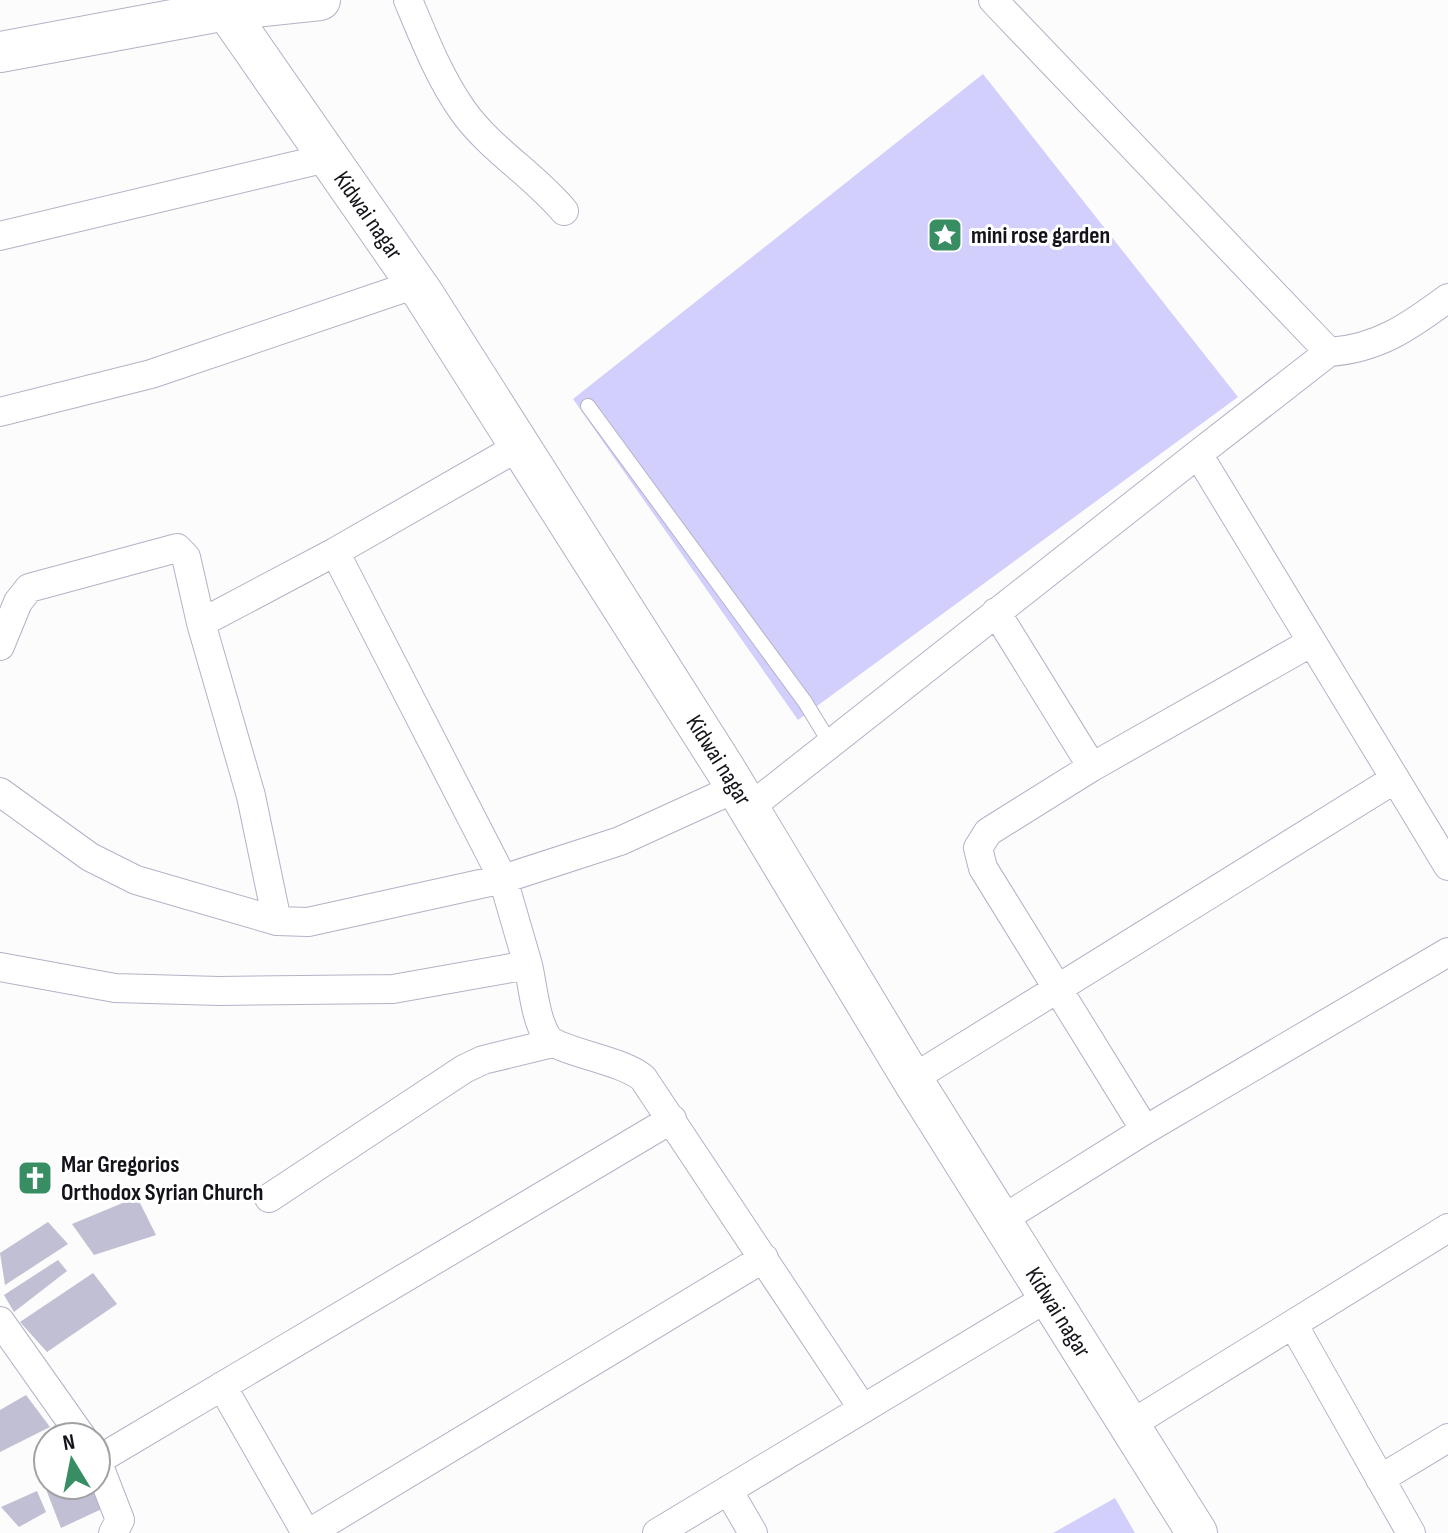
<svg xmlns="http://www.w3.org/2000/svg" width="1448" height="1533" viewBox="0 0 1448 1533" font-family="'Sofia Sans Condensed',sans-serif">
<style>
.green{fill:#d3cffd}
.building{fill:#c0bfd4}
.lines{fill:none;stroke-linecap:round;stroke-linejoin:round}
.lane-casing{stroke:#b3b2c7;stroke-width:16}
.street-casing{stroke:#b3b2c7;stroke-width:30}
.secondary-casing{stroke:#b3b2c7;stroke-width:42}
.lane{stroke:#fff;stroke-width:14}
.street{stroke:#fff;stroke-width:28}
.secondary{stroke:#fff;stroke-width:40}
.labels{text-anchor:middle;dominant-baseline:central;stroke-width:6;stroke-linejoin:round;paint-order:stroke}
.street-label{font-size:24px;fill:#14131a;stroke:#fff}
.poi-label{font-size:24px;font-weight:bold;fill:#14131a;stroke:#fff;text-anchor:start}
</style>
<rect width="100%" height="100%" fill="#fcfcfc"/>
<path class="green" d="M 983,74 L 1238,397 L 798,720 L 573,399 Z
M 1115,1498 L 1135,1533 L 1053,1533 Z"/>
<path class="building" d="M 137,1197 L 156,1235 L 94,1255 L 72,1224 Z
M 48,1222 L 68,1244 L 5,1285 L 0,1253 Z
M 58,1260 L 67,1271 L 14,1312 L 4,1295 Z
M 93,1273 L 117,1304 L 47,1352 L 20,1322 Z
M 26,1395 L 50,1427 L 0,1452 L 0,1410 Z
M 48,1482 L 48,1485 L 88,1485 L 106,1507 L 61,1528 L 44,1484 Z
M 37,1491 L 46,1512 L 19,1527 L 1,1507 Z"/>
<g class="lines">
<defs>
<path id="lane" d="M 588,406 L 805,702 L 830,743"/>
<path id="street" d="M 408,0 C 424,38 439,77 463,111 C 490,149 534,175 564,211
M 993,0 L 1329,352
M 0,236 L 327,158
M 0,412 L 151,374 L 416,284
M 1198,454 L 1329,352 C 1378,349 1410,326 1448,298
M 335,552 L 503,879 L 528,965
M 996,612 L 1092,767
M 0,646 L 18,602 L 29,588 L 177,548 L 186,557 L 201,623
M 0,792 L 90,857 L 136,880 L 277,921 L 308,922 L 503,879 L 620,841 L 736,788
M 749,808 L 1198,454 L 1448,866
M 277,921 L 251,796 L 201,623 L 335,552 L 518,447
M 0,967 L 115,988 L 219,991 L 393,989 L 528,965 C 533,986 535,1018 547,1037 C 558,1052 620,1059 643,1078 L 863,1409
M 912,1079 L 1395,779
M 1145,1130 L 983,868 L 978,848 L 988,832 L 1092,767 L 1312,642
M 269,1198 L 464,1069 L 483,1060 L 553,1043
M 1003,1219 L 1145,1130 L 1448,952
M 0,1321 L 82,1437
M 1293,1324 L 1411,1533
M 222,1386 L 306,1533
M 1130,1425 L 1448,1228
M 96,1458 L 120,1520 L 113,1533
M 98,1460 L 672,1119
M 1380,1479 L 1448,1438
M 728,1490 L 753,1533
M 309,1533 L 764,1258
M 657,1533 L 1050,1296"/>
<g id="secondary">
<path id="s1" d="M 219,0 L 424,295 L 725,769 L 912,1079 L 1197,1533"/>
<path d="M 0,52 L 226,10 L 320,0"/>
</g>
</defs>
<use href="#lane" class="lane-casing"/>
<use href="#street" class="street-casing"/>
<use href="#secondary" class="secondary-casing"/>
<use href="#lane" class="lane"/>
<use href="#street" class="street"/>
<use href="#secondary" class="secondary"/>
</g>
<defs>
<symbol id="sight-square" viewBox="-11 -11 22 22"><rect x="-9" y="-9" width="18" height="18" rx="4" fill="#388e62" stroke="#fff"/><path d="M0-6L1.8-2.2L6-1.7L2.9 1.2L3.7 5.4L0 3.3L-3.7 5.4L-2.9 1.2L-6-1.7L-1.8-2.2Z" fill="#fff"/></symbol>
<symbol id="church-square" viewBox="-11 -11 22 22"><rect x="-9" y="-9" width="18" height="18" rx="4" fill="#388e62" stroke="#fff"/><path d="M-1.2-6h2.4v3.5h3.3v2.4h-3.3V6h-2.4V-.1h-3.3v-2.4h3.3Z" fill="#fff"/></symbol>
</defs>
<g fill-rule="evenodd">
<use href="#sight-square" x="925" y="215" width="40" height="40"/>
<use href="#church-square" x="15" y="1158" width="40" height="40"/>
</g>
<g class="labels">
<g class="street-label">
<text stroke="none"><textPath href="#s1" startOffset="262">Kidwai nagar</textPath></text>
<text stroke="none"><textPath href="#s1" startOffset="910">Kidwai nagar</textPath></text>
<text stroke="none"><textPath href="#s1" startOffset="1558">Kidwai nagar</textPath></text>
</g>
<g class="poi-label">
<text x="971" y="235">mini rose garden</text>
<text x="61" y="1164">Mar Gregorios<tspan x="61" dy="28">Orthodox Syrian Church</tspan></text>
</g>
</g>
<g transform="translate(72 1461) rotate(350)"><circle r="38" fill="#ffffff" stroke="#a1a1a3" stroke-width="2"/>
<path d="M0-6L14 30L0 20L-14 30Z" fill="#388e62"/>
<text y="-12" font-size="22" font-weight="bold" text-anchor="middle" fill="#14131a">N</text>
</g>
</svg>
